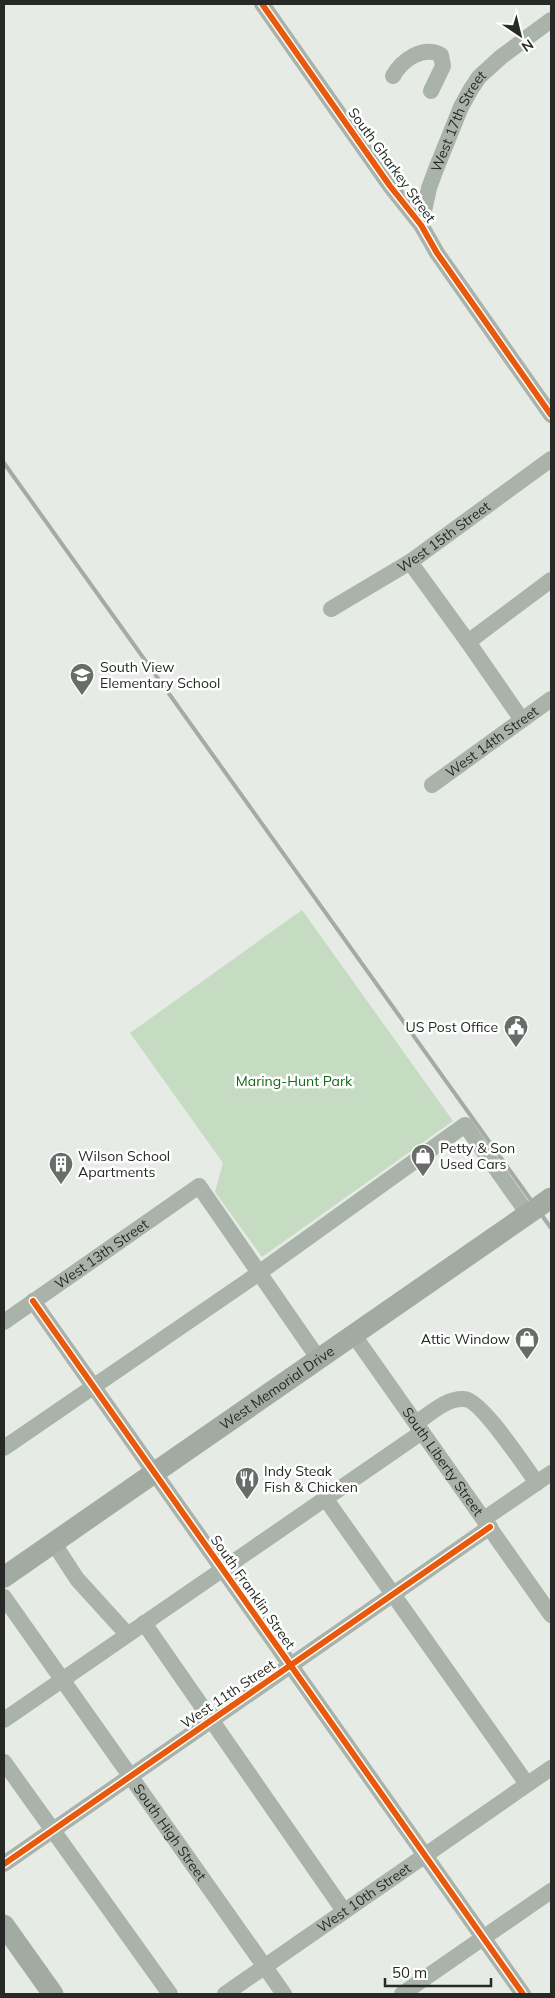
<svg xmlns="http://www.w3.org/2000/svg" width="555" height="1998" viewBox="0 0 555 1998" font-family="Mulish,sans-serif">
<style>
.green{fill:#c5dcc3}
.lines{fill:none;stroke-linecap:round;stroke-linejoin:round}
.minor{stroke:#aab3aa;stroke-width:16}
.major{stroke:#a2aba1;stroke-width:21}
.rail{stroke:#a5aaa5;stroke-width:4}
.cycleway-casing{stroke:#fff;stroke-width:9}
.cycleway{stroke:#e8590c;stroke-width:6}
.labels{text-anchor:middle;dominant-baseline:central;stroke-width:5;stroke-linejoin:round;paint-order:stroke}
.street-label{font-size:14px;fill:#262926;stroke:#fff}
.poi-label{font-size:14px;fill:#262926;stroke:#fff;text-anchor:start}
.park-label{font-size:14px;fill:#166719;stroke:#fff}
</style>
<rect width="100%" height="100%" fill="#e6ebe6"/>
<path class="green" d="M 302,910 L 453,1121 L 262,1257 L 215,1192 L 223,1163 L 130,1033 Z"/>
<g class="lines">
<g class="minor">
<path d="M 262,4 L 390,186 L 421,225 L 437,253 L 551,415"/>
<path d="M 393,76 C 402,60 423,45 441,55 L 443,66 L 431,91"/>
<path id="s1" d="M 421,225 L 429,188 L 436,169 L 461,107 L 471,89 L 479,77 L 501,57 L 551,20"/>
<path d="M 410,562 L 468,642 L 522,720"/>
<path id="s2" d="M 331,609 L 410,562 L 551,459"/>
<path d="M 468,642 L 551,580"/>
<path id="s3" d="M 432,785 L 551,699"/>
<path d="M 33,1301 L 523,1994"/>
<path id="s4" d="M 4,1322 L 199,1186 L 318,1358"/>
<path id="s5" d="M 353,1334 L 551,1615"/>
<path d="M 416,1423 C 430,1414 446,1398 464,1399 C 481,1399 525,1467 537,1483"/>
<path d="M 4,1448 L 249,1280 L 465,1125 L 528,1214"/>
<path d="M 325,1498 L 527,1784"/>
<path d="M 484,1519 L 551,1473"/>
<path d="M 53,1542 L 77,1579 L 127,1634"/>
<path id="s6" d="M 4,1597 L 284,1994"/>
<path d="M 144,1623 L 344,1911"/>
<path d="M 4,1720 L 422,1432"/>
<path d="M 4,1762 L 170,1994"/>
<path d="M 4,1864 L 490,1527"/>
<path id="s7" d="M 225,1994 L 551,1768"/>
<path d="M 402,1994 L 551,1891"/>
</g>
<g class="major">
<path id="s8" d="M 4,1577 L 551,1198"/>
<path d="M 4,1925 L 53,1994"/>
</g>
<path class="rail" d="M 4,463 L 551,1228"/>
<defs>
<path id="cycleway" d="M 262,4 L 390,186 L 421,225 L 437,253 L 551,415
M 33,1301 L 523,1994
M 4,1864 L 490,1527"/>
</defs>
<use href="#cycleway" class="cycleway-casing"/>
<use href="#cycleway" class="cycleway"/>
</g>
<defs>
<symbol id="school-pin" viewBox="-11 -11 22 30"><path d="M0 17L-7.5 6A9.5 9.5 0 1 1 7.5 6Z" fill="#696d69" stroke="#fff"/><path d="M0-5L7-2L0 1L-7-2ZM-4 1L0 2.5L4 1V4Q0 6-4 4Z" fill="#fff"/></symbol>
<symbol id="civic-pin" viewBox="-11 -11 22 30"><path d="M0 17L-7.5 6A9.5 9.5 0 1 1 7.5 6Z" fill="#696d69" stroke="#fff"/><path d="M-.6-6.5H3V-4.5H.6V-3L4-1V1h2V6H-6V1h2V-1L-.6-3ZM-1.2 2.5V6h2.4V2.5Z" fill="#fff"/></symbol>
<symbol id="shop-pin" viewBox="-11 -11 22 30"><path d="M0 17L-7.5 6A9.5 9.5 0 1 1 7.5 6Z" fill="#696d69" stroke="#fff"/><path d="M-5-2.5h2.3a2.7 3.5 0 0 1 5.4 0H5L5.5 6h-11ZM-1.5-2.5h3a1.5 2.3 0 0 0-3 0Z" fill="#fff"/></symbol>
<symbol id="building-pin" viewBox="-11 -11 22 30"><path d="M0 17L-7.5 6A9.5 9.5 0 1 1 7.5 6Z" fill="#696d69" stroke="#fff"/><path d="M-4-6H4V6H1V3H-1V6H-4ZM-2.5-4.3h1.7v1.8h-1.7ZM.8-4.3h1.7v1.8H.8ZM-2.5-1h1.7V.8h-1.7ZM.8-1h1.7V.8H.8Z" fill="#fff"/></symbol>
<symbol id="restaurant-pin" viewBox="-11 -11 22 30"><path d="M0 17L-7.5 6A9.5 9.5 0 1 1 7.5 6Z" fill="#696d69" stroke="#fff"/><path d="M-5-6h1v4h1v-4h1v4h1v-4h1v5L-1.5 .5V6h-2V.5L-5-1ZM5-6V6H3V1.5H1.5Q1.5-4 5-6Z" fill="#fff"/></symbol>
</defs>
<g fill-rule="evenodd">
<use href="#school-pin" x="68" y="661" width="28" height="38"/>
<use href="#civic-pin" x="502" y="1013" width="28" height="38"/>
<use href="#shop-pin" x="409" y="1142" width="28" height="38"/>
<use href="#building-pin" x="47" y="1150" width="28" height="38"/>
<use href="#shop-pin" x="513" y="1325" width="28" height="38"/>
<use href="#restaurant-pin" x="233" y="1465" width="28" height="38"/>
</g>
<g class="labels">
<g class="street-label">
<text stroke="none"><textPath href="#s1" startOffset="111">West 17th Street</textPath></text>
<text transform="translate(392 165) rotate(54)">South Gharkey Street</text>
<text stroke="none"><textPath href="#s2" startOffset="134">West 15th Street</textPath></text>
<text stroke="none"><textPath href="#s3" startOffset="74">West 14th Street</textPath></text>
<text stroke="none"><textPath href="#s4" startOffset="119">West 13th Street</textPath></text>
<text stroke="none"><textPath href="#s8" startOffset="332">West Memorial Drive</textPath></text>
<text stroke="none"><textPath href="#s5" startOffset="156">South Liberty Street</textPath></text>
<text transform="translate(253 1592) rotate(55)">South Franklin Street</text>
<text transform="translate(228 1694) rotate(-34)">West 11th Street</text>
<text stroke="none"><textPath href="#s6" startOffset="288">South High Street</textPath></text>
<text stroke="none"><textPath href="#s7" startOffset="169">West 10th Street</textPath></text>
</g>
<g class="poi-label">
<text x="100" y="667">South View<tspan x="100" dy="16">Elementary School</tspan></text>
<text x="498" y="1027" text-anchor="end">US Post Office</text>
<text x="440" y="1148">Petty &amp; Son<tspan x="440" dy="16">Used Cars</tspan></text>
<text x="78" y="1156">Wilson School<tspan x="78" dy="16">Apartments</tspan></text>
<text x="510" y="1339" text-anchor="end">Attic Window</text>
<text x="264" y="1471">Indy Steak<tspan x="264" dy="16">Fish &amp; Chicken</tspan></text>
</g>
<g class="park-label">
<text x="294" y="1081">Maring-Hunt Park</text>
</g>
</g>
<rect width="555" height="1998" fill="none" stroke="#262926" stroke-width="10"/>
<g transform="translate(520 35) rotate(145)" stroke="#ffffff" stroke-width="4" paint-order="stroke">
<path d="M0-4L9 19L0 12L-9 19Z" fill="#262926"/>
<text y="-8" font-size="14" font-weight="bold" text-anchor="middle" fill="#262926">N</text>
</g>
<path d="M385 1978v8h106v-8" fill="none" stroke="#262926" stroke-width="2.5"/>
<text x="392" y="1978" font-size="15" fill="#262926" stroke="#ffffff" stroke-width="4" paint-order="stroke">50 m</text>
</svg>
